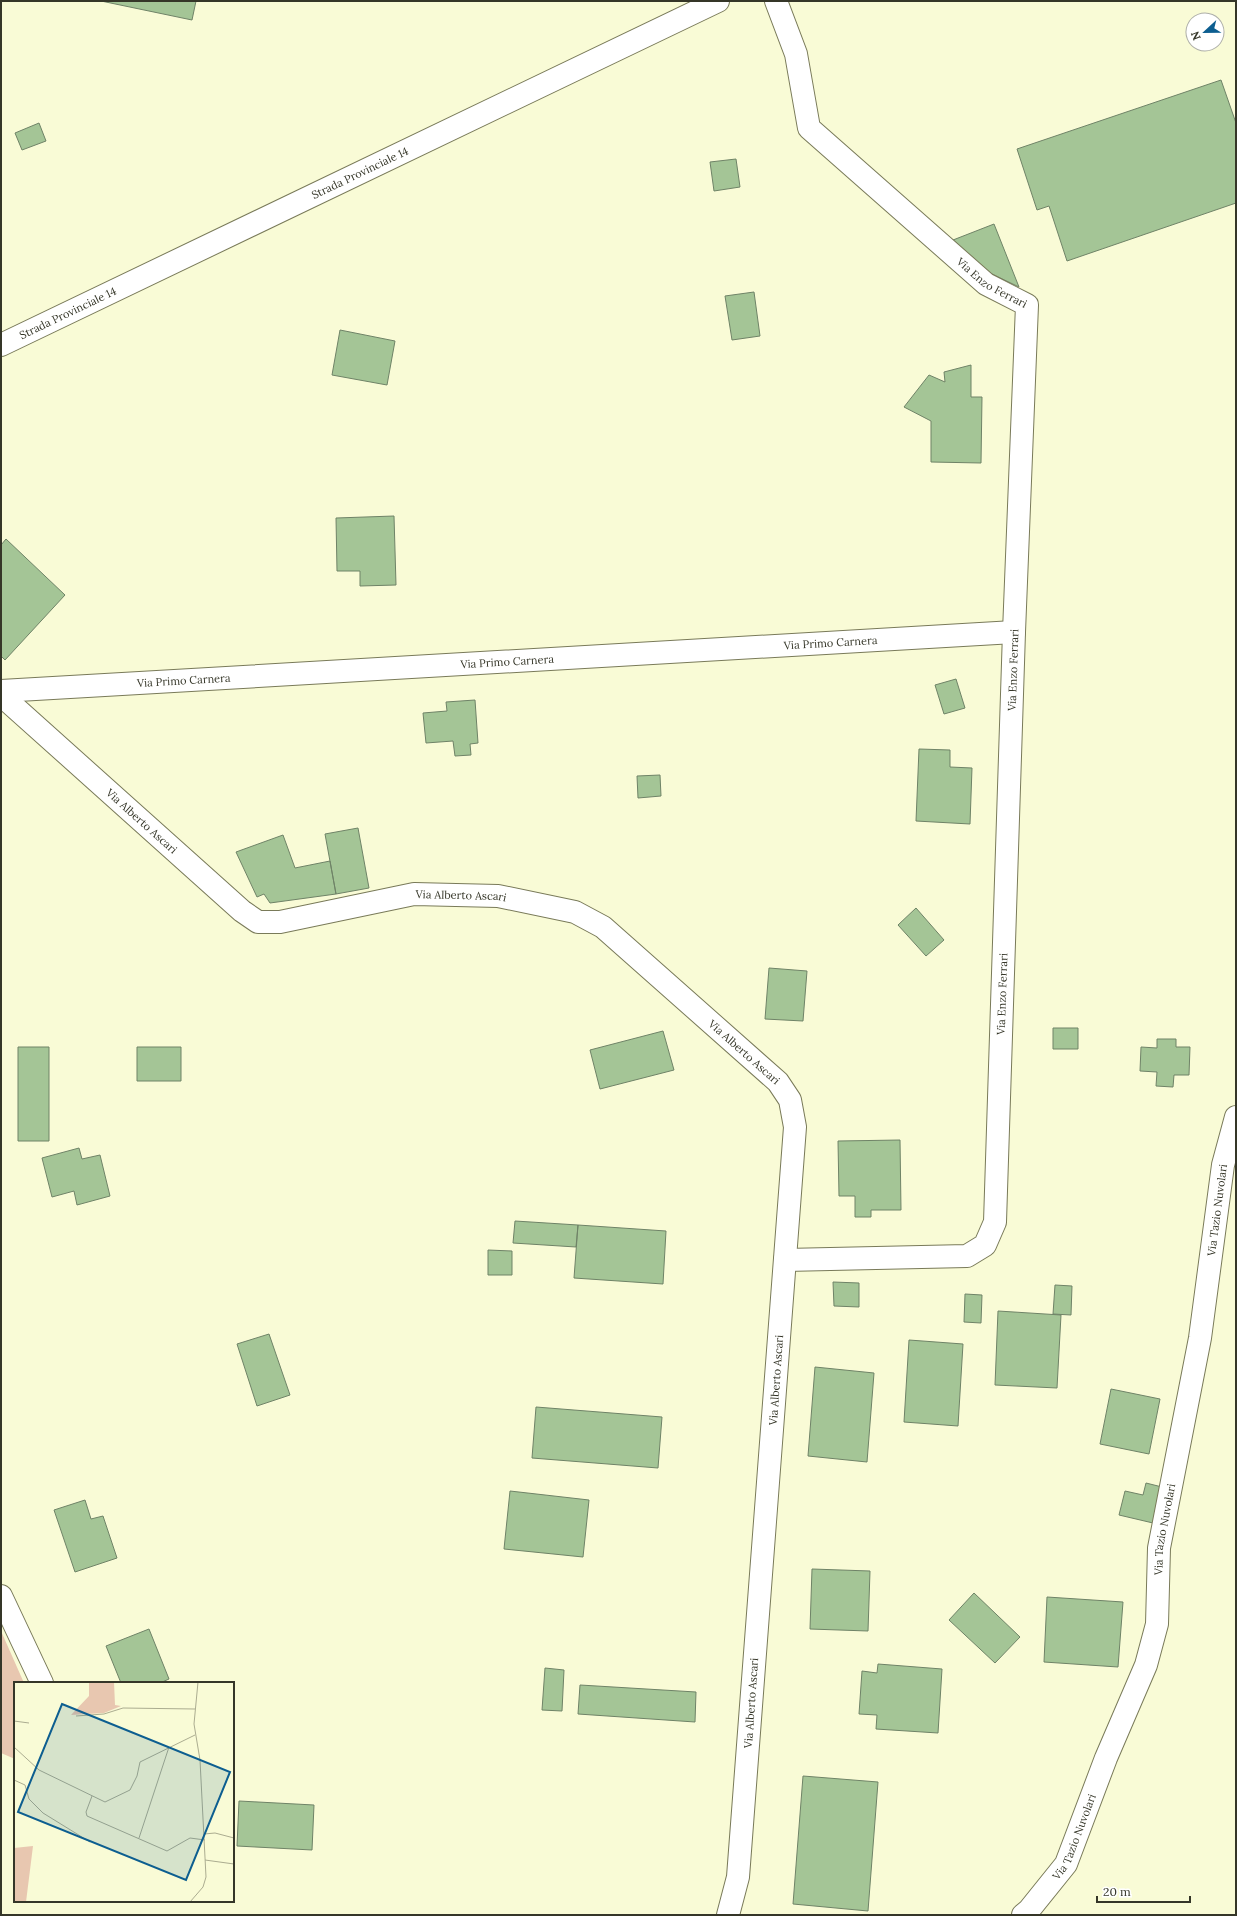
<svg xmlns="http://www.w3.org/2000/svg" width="1237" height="1916" viewBox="0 0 1237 1916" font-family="Lora,serif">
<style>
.green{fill:#e8c7b0}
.building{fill:#a4c596;stroke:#6f8367}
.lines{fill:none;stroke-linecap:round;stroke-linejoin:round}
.minor-casing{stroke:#797a59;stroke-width:24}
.secondary-casing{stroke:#797a59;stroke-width:24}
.minor{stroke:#fff;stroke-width:22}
.secondary{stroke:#fff;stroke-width:22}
.labels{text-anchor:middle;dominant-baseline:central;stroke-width:3.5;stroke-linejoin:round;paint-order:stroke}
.street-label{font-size:11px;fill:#353628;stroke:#fff}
.inset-road{fill:none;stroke:#abac90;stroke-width:1}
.view{fill:#0d5e90;fill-opacity:0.15;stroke:#0d5e90;stroke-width:2}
.inset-edge{fill:none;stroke:#353628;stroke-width:2}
</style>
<rect width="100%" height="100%" fill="#f9fbd6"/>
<path class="green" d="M 1,1631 L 24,1683 L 15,1683 L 15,1759 L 1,1753 Z"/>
<path class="building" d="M 101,1 L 196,1 L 192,20 Z
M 1221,80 L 1236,123 L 1236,203 L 1067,261 L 1049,206 L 1037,210 L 1017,149 Z
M 39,123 L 46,141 L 22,150 L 15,133 Z
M 736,159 L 740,187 L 714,191 L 710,162 Z
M 994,224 L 1019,287 L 990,273 L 953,240 Z
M 754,292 L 760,336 L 732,340 L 725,296 Z
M 340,330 L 395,341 L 387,385 L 332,375 Z
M 971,365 L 971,397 L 982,397 L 981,463 L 931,462 L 931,421 L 904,407 L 929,375 L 945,382 L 944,372 Z
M 394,516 L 396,585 L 360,586 L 360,571 L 337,571 L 336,518 Z
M 6,539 L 65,595 L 5,660 L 1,656 L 1,545 Z
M 956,679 L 965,708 L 944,714 L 935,685 Z
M 475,700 L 478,743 L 470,744 L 471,755 L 455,756 L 453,741 L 426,743 L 423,713 L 447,711 L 446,702 Z
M 919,749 L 950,750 L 950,767 L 972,768 L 970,824 L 916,821 Z
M 660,775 L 661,796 L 638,798 L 637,776 Z
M 358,828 L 369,888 L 336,894 L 325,834 Z
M 283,835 L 295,868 L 330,861 L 336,894 L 270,903 L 264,894 L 257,897 L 236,852 Z
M 916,908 L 944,940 L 926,956 L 898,925 Z
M 769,968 L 807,971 L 803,1021 L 765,1019 Z
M 1053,1028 L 1078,1028 L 1078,1049 L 1053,1049 Z
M 663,1031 L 674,1070 L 600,1089 L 590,1050 Z
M 1157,1039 L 1176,1039 L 1176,1047 L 1190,1047 L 1189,1075 L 1174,1075 L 1173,1087 L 1156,1086 L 1157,1072 L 1140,1071 L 1141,1047 L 1157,1048 Z
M 18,1047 L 49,1047 L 49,1141 L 18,1141 Z
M 137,1047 L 181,1047 L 181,1081 L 137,1081 Z
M 900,1140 L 901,1210 L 871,1210 L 871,1217 L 855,1217 L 855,1196 L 839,1196 L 838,1141 Z
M 79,1148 L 82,1159 L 100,1155 L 110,1196 L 77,1205 L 74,1191 L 52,1197 L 42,1158 Z
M 515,1221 L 578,1225 L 576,1247 L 513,1243 Z
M 578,1225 L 666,1231 L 663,1284 L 574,1278 Z
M 488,1250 L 512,1251 L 512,1275 L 488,1275 Z
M 833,1282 L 859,1283 L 859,1307 L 834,1306 Z
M 1055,1285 L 1072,1286 L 1071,1315 L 1053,1314 Z
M 965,1294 L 982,1295 L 981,1323 L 964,1322 Z
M 998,1311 L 1061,1315 L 1057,1388 L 995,1385 Z
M 269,1334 L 290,1395 L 257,1406 L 237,1344 Z
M 909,1340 L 963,1344 L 958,1426 L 904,1422 Z
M 815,1367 L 874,1373 L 867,1462 L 808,1456 Z
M 1111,1389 L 1160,1399 L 1149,1454 L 1100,1444 Z
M 536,1407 L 662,1417 L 658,1468 L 532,1458 Z
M 1146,1483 L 1162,1487 L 1153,1523 L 1119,1515 L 1125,1491 L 1143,1495 Z
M 510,1491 L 589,1500 L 583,1557 L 504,1549 Z
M 85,1500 L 91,1519 L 103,1516 L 117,1558 L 75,1572 L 54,1510 Z
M 812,1569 L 870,1571 L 868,1631 L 810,1629 Z
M 974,1593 L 1020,1637 L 995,1663 L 949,1620 Z
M 1047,1597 L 1123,1602 L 1118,1667 L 1044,1662 Z
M 149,1629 L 169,1679 L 160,1683 L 121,1683 L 106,1646 Z
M 878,1664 L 942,1669 L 938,1733 L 876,1729 L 877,1715 L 859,1714 L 862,1671 L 877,1673 Z
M 545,1668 L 564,1670 L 562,1711 L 542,1710 Z
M 580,1685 L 696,1692 L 695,1722 L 578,1714 Z
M 803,1776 L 878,1782 L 868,1911 L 793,1904 Z
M 239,1801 L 314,1805 L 312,1850 L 237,1846 Z"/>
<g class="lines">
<defs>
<g id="minor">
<path id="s1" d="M 776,1 L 796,54 L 809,128 L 986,284 L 1027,305 L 1014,632 L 995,1222 L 985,1245 L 967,1256 L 785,1260"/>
<path id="s2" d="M 1,691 L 1014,632"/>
<path id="s3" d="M 1,695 L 242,911 L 258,922 L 280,922 L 414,894 L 498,896 L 575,912 L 603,927 L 778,1082 L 790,1100 L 795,1127 L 738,1877 L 728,1915"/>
<path d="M 1,1596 L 42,1683"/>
<path id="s4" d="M 1023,1915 L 1029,1910 L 1066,1864 L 1106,1758 L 1146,1665 L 1157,1624 L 1159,1548 L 1200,1338 L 1223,1165 L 1236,1117"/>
</g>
<g id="secondary">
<path id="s5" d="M 1,345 L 718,1"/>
</g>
</defs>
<use href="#minor" class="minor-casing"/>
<use href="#secondary" class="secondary-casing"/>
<use href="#minor" class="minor"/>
<use href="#secondary" class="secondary"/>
</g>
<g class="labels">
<g class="street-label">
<text stroke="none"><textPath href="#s5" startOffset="398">Strada Provinciale 14</textPath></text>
<text stroke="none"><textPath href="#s1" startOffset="372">Via Enzo Ferrari</textPath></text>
<text stroke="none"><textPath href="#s5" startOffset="74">Strada Provinciale 14</textPath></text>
<text stroke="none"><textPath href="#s2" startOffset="831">Via Primo Carnera</textPath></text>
<text stroke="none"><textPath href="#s2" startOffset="507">Via Primo Carnera</textPath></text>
<text transform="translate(1013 670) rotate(-88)">Via Enzo Ferrari</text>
<text stroke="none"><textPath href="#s2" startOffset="183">Via Primo Carnera</textPath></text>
<text stroke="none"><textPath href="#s3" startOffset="189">Via Alberto Ascari</textPath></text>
<text stroke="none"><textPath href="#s3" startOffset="549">Via Alberto Ascari</textPath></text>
<text transform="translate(1002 994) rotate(-88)">Via Enzo Ferrari</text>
<text stroke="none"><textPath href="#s3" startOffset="885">Via Alberto Ascari</textPath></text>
<text stroke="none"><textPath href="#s4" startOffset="743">Via Tazio Nuvolari</textPath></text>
<text transform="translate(776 1380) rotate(-86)">Via Alberto Ascari</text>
<text stroke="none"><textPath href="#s4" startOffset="419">Via Tazio Nuvolari</textPath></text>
<text transform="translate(751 1703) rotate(-86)">Via Alberto Ascari</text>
<text stroke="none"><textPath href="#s4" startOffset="95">Via Tazio Nuvolari</textPath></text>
</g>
</g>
<g transform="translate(14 1682)">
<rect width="220" height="220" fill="#f9fbd6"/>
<path d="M 75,0 L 100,0 L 101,23 L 107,24 L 90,31 L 57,33 L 75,14 ZM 19,164 L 12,220 L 0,220 L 0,166 Z" fill="#e8c7b0"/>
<path class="inset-road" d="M 62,34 L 90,32 L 109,26 L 181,27M 0,39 L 15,41M 0,65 L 25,88 L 91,120 L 116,108 L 123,94 L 126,80 L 181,53M 0,98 L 11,103 L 15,117 L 29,131 L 76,160M 78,114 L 72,130 L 73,134 L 153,169 L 176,156 L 191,158M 190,152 L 201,151 L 220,156M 125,156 L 155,65M 191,178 L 220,182M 176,220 L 189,205 L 192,195 L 186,78 L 180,42 L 184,0"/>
<path class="view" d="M 48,22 L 216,90 L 172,198 L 4,130 Z"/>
<rect width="220" height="220" class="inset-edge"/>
</g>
<rect width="1237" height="1916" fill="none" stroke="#353628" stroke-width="4"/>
<g transform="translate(1205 32) rotate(248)"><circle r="19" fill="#ffffff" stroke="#aeafa9"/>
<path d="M0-3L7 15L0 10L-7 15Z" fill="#0d5e90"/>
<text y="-6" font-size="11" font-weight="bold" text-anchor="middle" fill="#353628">N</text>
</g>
<path d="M1097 1896v6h93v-6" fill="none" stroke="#353628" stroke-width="2"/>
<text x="1103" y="1896" font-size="12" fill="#353628" stroke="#ffffff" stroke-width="3" paint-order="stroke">20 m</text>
</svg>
